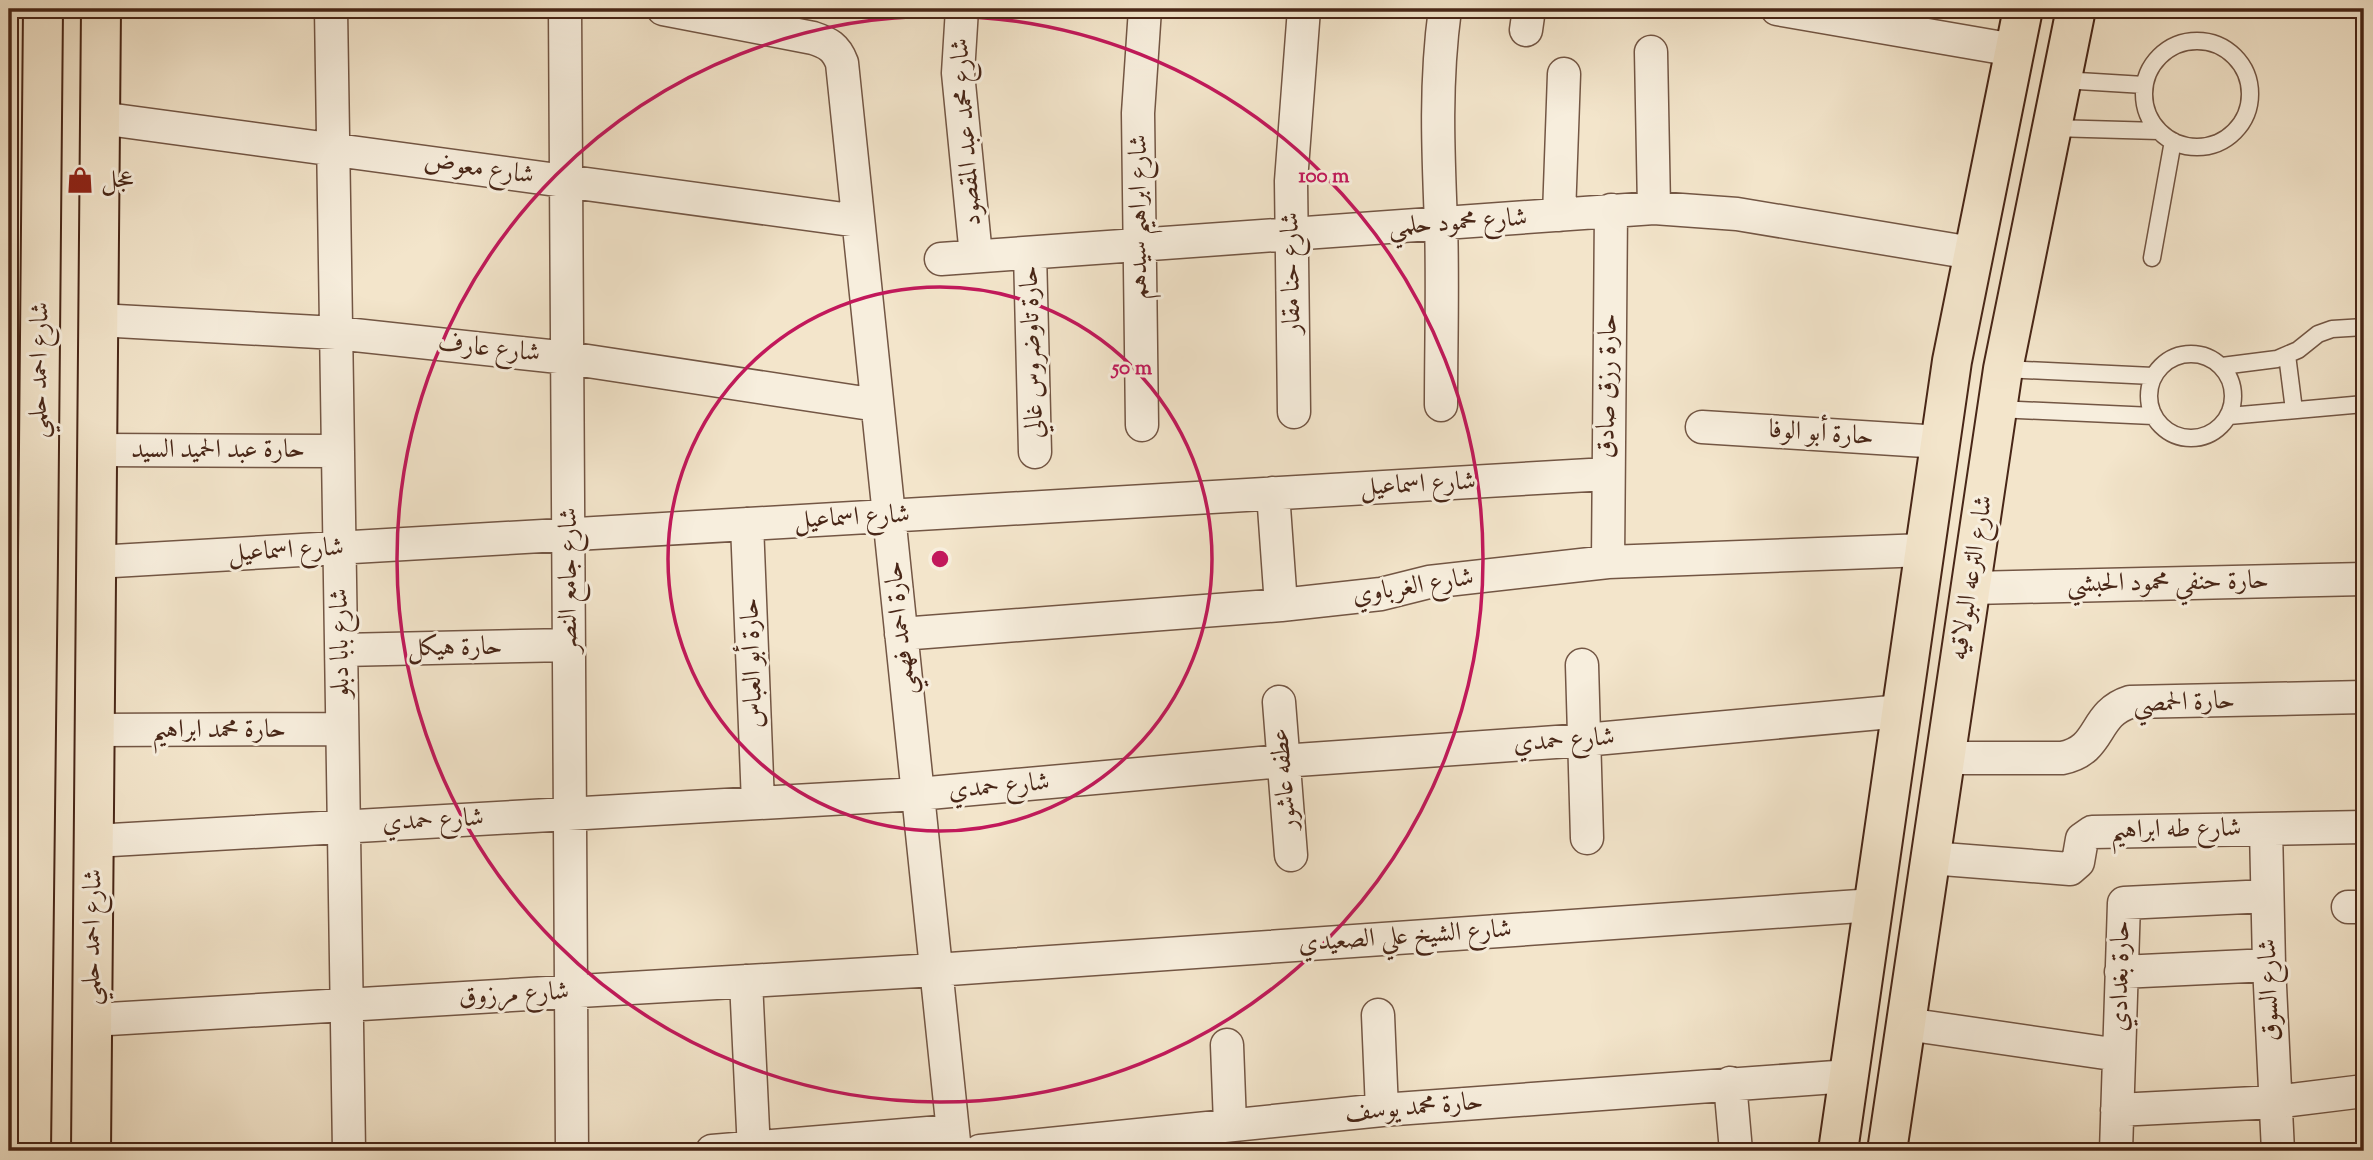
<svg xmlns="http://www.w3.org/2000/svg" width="2373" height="1160" viewBox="0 0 2373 1160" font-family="'Sorts Mill Goudy',Amiri,serif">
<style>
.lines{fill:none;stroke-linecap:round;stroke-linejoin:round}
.lane-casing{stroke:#735644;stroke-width:19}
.street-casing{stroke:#735644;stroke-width:35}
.primary-casing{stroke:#482617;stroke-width:42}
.lane{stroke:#f7eedd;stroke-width:16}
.street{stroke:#f7eedd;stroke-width:32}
.primary{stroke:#f3e5cb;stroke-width:38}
.ring{fill:none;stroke:#c2185b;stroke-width:3.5}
.labels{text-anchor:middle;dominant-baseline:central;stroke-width:6;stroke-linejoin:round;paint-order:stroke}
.street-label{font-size:26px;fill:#482617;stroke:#f7eedd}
.poi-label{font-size:26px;fill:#482617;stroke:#f7eedd;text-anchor:start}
.centre{fill:#c2185b;stroke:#f7eedd;stroke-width:3.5}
.ring-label{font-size:21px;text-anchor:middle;font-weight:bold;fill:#c2185b;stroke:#f7eedd;stroke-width:6;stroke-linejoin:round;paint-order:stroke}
</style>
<rect width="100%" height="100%" fill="#f3e5cb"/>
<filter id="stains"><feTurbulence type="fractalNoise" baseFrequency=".00286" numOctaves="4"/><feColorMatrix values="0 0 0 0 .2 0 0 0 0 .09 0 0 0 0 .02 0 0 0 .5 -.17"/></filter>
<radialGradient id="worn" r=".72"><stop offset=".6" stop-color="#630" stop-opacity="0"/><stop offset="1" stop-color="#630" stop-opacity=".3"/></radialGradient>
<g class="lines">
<defs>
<path id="lane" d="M2144 94a53 53 0 1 1 106 0a53 53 0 1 1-106 0Z
M 2062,80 L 2144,85
M 2052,128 L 2159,131
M 2152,258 L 2173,141
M2149 396a42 42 0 1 1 84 0a42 42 0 1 1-84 0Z
M 2287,355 L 2294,410
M 2222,366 L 2277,359 L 2298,350 L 2318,334 L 2332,329 L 2364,327
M 2003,369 L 2153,376
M 1997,409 L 2153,416
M 2229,416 L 2364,404"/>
<path id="street" d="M 331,9 L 349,1151
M 565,9 L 572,1151
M 663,9 L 813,38 C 828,43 836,47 842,63 L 955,1151
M 962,9 L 958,73 L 976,256
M 1777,9 L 2014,50
M 1526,30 L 1529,9
M 1651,52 L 1654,208
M 100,118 L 858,221
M 1559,215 L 1564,74
M 1030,253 L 1035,452
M 941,259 L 1654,208 L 1737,214 L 1972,253
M 98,320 L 336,333 L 568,358 L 877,405
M 1441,405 C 1441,345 1443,283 1441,223 C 1438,150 1435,82 1445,9
M 1294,412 L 1291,181 L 1304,9
M 1142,425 L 1138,113 L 1145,9
M 1702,427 L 1941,442
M 97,450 L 338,451
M 1273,493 L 1281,605
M 747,524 L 758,803
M 96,562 L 1607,474
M 1608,562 L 1611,210
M 1972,588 L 2364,579
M 901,634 L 1281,605 L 1381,594 L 1429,582 L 1608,562 L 1925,550
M 342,650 L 569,645
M 1582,665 L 1587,838
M 1279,702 L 1291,855
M 95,730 L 342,729
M 1944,758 L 2062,758 C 2103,750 2092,714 2130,702 L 2364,697
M 2266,829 L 2269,965 L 2278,1151
M 94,841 L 918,794 L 1282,761 L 1584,740 L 1902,711
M 1930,858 L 2070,869 L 2078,862 L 2082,839 L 2092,832 L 2364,827
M 2348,907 L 2364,907
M 2121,972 L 2269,965
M 746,981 L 754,1151
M 1378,1015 L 1382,1110
M 92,1020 L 935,970 L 1874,905
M 1906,1024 L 2119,1055
M 1227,1045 L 1230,1124
M 1730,1083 L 1736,1151
M 2117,1110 L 2275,1102 L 2364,1091
M 712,1151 L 952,1131
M 980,1151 L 1382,1110 L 1849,1076
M 2116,1151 L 2124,903 L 2267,896"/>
<path id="primary" d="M 31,1151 C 34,770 42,390 43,9
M 91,1151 L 101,9
M 1838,1151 L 1952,361 L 2023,9
M 1887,1151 L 2003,369 L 2076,9"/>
</defs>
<use href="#lane" class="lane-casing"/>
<use href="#street" class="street-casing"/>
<use href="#primary" class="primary-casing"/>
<use href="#lane" class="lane"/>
<use href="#street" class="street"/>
<use href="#primary" class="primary"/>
</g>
<g class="ring">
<circle cx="940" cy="559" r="272"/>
<circle cx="940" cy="559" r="543"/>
</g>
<defs>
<symbol id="shop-bare" viewBox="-9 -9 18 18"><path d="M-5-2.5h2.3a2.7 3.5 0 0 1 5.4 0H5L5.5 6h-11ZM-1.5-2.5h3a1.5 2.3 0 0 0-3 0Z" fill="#8f2418" stroke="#f7eedd" stroke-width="2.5" paint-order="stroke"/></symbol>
</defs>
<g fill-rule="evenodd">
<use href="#shop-bare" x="61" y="161" width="38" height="38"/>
</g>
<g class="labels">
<g class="street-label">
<text transform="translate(967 132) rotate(-94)">شارع محمد عبد المقصود</text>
<text transform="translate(479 169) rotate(8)">شارع معوض</text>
<text transform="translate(1139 217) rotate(-90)">شارع ابراهيم سيدهم</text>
<text transform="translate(1458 223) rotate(-4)">شارع محمود حلمي</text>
<text transform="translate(1292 273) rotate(-91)">شارع حنا مقار</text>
<text transform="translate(489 349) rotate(6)">شارع عارف</text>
<text transform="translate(1033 352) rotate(-92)">حارة تاوضروس غالي</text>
<text transform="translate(40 370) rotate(-89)">شارع احمد حلمي</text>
<text transform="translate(1608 386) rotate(-89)">حارة رزق صادق</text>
<text transform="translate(1821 434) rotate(4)">حارة أبو الوفا</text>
<text x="218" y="450">حارة عبد الحميد السيد</text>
<text transform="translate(1418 485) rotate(-3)">شارع اسماعيل</text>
<text transform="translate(852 518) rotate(-3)">شارع اسماعيل</text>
<text transform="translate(286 551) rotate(-3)">شارع اسماعيل</text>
<text transform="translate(1972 578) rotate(-81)">شارع الترعه البولاقيه</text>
<text transform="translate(569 580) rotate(-90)">شارع جامع النصر</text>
<text transform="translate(2168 583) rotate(-1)">حارة حنفي محمود الحبشي</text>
<text transform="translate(1413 587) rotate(-9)">شارع الغرباوي</text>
<text transform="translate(901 628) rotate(-96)">حارة احمد فهمي</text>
<text transform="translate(341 643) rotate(-91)">شارع بابا دبلو</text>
<text transform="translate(455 648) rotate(-1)">حارة هيكل</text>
<text transform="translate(753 663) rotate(-92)">حارة أبو العباس</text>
<text transform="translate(2184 703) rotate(-2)">حارة الحمصي</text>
<text x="219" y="730">حارة محمد ابراهيم</text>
<text transform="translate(1564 741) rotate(-4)">شارع حمدي</text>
<text transform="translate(1285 779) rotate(-95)">عطفه عاشور</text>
<text transform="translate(999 787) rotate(-5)">شارع حمدي</text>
<text transform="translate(433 821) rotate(-3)">شارع حمدي</text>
<text transform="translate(2176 830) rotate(-1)">شارع طه ابراهيم</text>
<text transform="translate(93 937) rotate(-89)">شارع احمد حلمي</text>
<text transform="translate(1405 937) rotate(-4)">شارع الشيخ علي الصعيدي</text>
<text transform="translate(2121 976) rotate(-89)">حارة بغدادي</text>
<text transform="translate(2270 990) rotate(-92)">شارع السوق</text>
<text transform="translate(514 995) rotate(-3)">شارع مرزوق</text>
<text transform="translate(1414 1108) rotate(-5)">حارة محمد يوسف</text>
</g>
<g class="poi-label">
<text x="101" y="180">عجل</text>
</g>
</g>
<circle cx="940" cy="559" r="10" class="centre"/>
<g class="ring-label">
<text x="1324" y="182">100 m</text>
<text x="1132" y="374">50 m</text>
</g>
<rect width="2373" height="1160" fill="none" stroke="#f3e5cb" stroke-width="35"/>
<rect x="10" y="10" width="2352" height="1139" fill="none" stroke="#482617" stroke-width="3.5"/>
<rect x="18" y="18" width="2338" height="1125" fill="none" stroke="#482617" stroke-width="2"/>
<rect width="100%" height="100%" filter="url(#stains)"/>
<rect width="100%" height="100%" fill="url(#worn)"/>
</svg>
